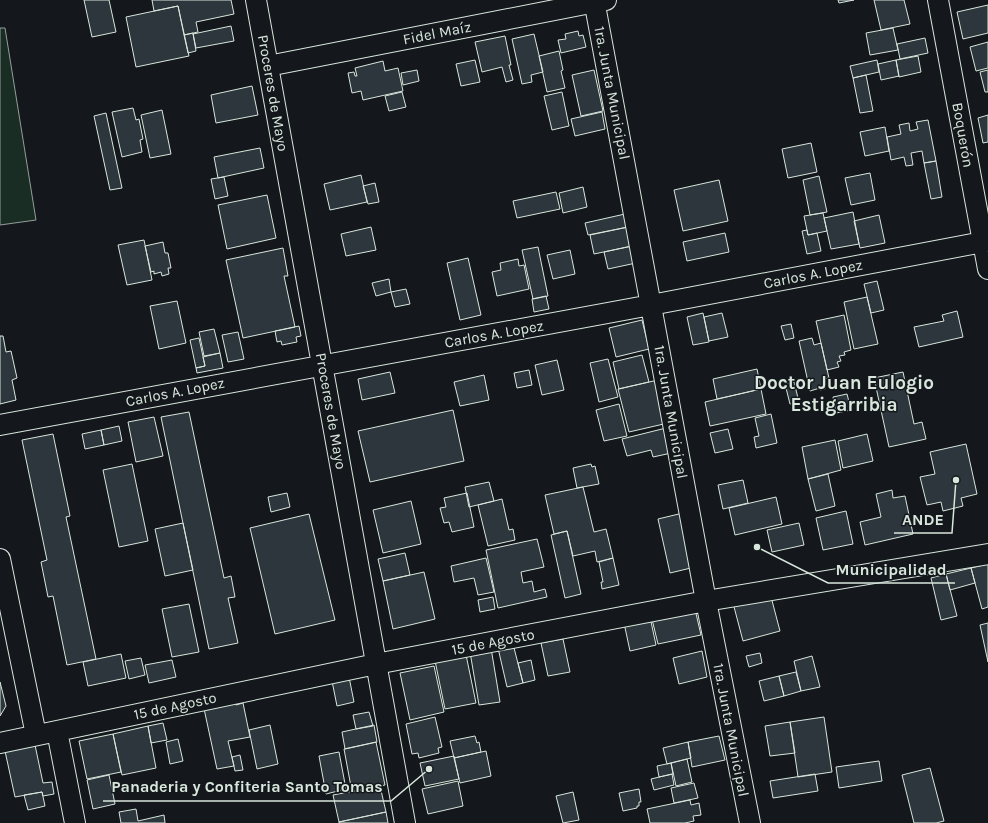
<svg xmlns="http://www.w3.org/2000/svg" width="988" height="823" viewBox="0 0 988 823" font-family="Karla,sans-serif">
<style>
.green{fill:#1a2d24;stroke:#939e99}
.building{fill:#2c363c;stroke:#d8e6dc}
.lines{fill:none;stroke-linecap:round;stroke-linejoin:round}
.minor-casing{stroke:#d8e6dc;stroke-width:22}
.minor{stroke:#14181c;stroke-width:20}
.labels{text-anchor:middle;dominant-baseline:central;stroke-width:3;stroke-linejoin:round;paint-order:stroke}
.street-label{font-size:15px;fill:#d8e6dc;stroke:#14181c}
.district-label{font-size:19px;font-weight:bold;fill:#d8e6dc;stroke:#14181c}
.leader{fill:none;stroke:#d8e6dc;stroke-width:1.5}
.callout-dot{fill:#d8e6dc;stroke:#14181c;stroke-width:1.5}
.callout-label{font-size:16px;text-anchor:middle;font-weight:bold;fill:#d8e6dc;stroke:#14181c;stroke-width:3;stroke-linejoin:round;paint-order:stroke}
</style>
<rect width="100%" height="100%" fill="#14181c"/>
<path class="green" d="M 0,28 L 5,28 L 36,220 L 0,225 Z"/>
<path class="building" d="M 84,0 L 109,0 L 116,32 L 92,37 Z
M 152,0 L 231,0 L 234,14 L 196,22 L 198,32 L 184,35 L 178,6 L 154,11 Z
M 838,0 L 854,0 L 839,3 Z
M 874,0 L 904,0 L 910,24 L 881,30 Z
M 988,5 L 988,33 L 963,39 L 957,12 Z
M 178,6 L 189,56 L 136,67 L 126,17 Z
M 231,26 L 234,41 L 196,48 L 193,34 Z
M 893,28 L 898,50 L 870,55 L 866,33 Z
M 578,31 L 579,36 L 583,35 L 586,47 L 561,53 L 558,40 L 566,39 L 565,34 Z
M 193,33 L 196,51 L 188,53 L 184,35 Z
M 534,34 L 543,72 L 531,75 L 532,82 L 522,84 L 512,39 Z
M 505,36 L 511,65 L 509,65 L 513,80 L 506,82 L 502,67 L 482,72 L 475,42 Z
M 925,38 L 928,53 L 900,59 L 897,44 Z
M 988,42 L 988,68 L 976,71 L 970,47 Z
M 559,51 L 563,70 L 561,71 L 565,88 L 547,92 L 539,56 Z
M 918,56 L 921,72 L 899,77 L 896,60 Z
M 475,60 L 480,82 L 461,86 L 456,64 Z
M 877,60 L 879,72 L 853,78 L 850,66 Z
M 896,60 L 899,76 L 881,80 L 878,64 Z
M 383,61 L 385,71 L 398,68 L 403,91 L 363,100 L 361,91 L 352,93 L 348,73 L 354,72 L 355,76 L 357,76 L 355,68 Z
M 417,70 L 419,81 L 403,85 L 401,73 Z
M 594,70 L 603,111 L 581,116 L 572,75 Z
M 988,70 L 988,92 L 985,92 L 980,72 Z
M 866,75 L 873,111 L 860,113 L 853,78 Z
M 252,86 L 258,115 L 216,123 L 211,95 Z
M 402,92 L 406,107 L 389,111 L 385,96 Z
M 562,92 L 569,126 L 552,130 L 544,96 Z
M 133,108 L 136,120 L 139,119 L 143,139 L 140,140 L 142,152 L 122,157 L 112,112 Z
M 162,110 L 171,154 L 150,158 L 141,115 Z
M 602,112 L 605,129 L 575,136 L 571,119 Z
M 106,113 L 122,188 L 110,190 L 94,116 Z
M 988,115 L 988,142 L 983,143 L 978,118 Z
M 928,120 L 936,161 L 924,163 L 922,151 L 911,153 L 913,165 L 906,166 L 904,157 L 891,160 L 887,137 L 901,134 L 899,125 L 909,123 L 910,131 L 918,129 L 916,122 Z
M 885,127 L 889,151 L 865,156 L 860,132 Z
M 811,143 L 817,172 L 788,178 L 782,149 Z
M 260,148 L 264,168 L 218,178 L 214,157 Z
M 936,161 L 942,197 L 931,199 L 924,163 Z
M 870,173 L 875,200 L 851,205 L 845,178 Z
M 361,175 L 367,202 L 330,210 L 324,184 Z
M 819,176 L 827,212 L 810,215 L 803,180 Z
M 224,177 L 228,196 L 215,199 L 211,179 Z
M 719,180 L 728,221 L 683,231 L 674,190 Z
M 375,183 L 379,202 L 368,204 L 363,186 Z
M 583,187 L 587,207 L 563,213 L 559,193 Z
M 556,192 L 560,209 L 517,218 L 513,201 Z
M 267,195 L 276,238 L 227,249 L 218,205 Z
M 853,212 L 859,244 L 831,249 L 824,218 Z
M 823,213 L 827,231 L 808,235 L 804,216 Z
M 625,214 L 628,227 L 588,235 L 585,223 Z
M 879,215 L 885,243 L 860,248 L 854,221 Z
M 371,227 L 376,250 L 346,256 L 341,234 Z
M 628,227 L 632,246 L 594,254 L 590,235 Z
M 807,230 L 808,235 L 817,233 L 821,251 L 807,254 L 802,231 Z
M 725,233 L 729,252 L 687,261 L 683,242 Z
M 144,240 L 152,280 L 127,285 L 118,245 Z
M 163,242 L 165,253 L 168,253 L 171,268 L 168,268 L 169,274 L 162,276 L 161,272 L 154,274 L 154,271 L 151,272 L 145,246 Z
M 632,246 L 636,263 L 608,269 L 604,252 Z
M 538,247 L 548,296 L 533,299 L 522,250 Z
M 283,248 L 288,276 L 284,276 L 295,327 L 243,338 L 226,260 Z
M 570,250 L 575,274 L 553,279 L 547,255 Z
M 468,258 L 481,315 L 460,320 L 447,263 Z
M 518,259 L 519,266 L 524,265 L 529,289 L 497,296 L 492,272 L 501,270 L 500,263 Z
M 389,279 L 391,292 L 376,296 L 372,283 Z
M 877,281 L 884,310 L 871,313 L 864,284 Z
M 406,289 L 410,304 L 395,307 L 391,292 Z
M 546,296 L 549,309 L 534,312 L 532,299 Z
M 867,297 L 878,344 L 854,349 L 844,302 Z
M 177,301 L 186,343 L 159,349 L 150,306 Z
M 957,311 L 963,337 L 919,347 L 914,327 L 944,321 L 942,315 Z
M 703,313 L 709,342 L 693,345 L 687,317 Z
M 722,313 L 728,337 L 709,341 L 704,317 Z
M 844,315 L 851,350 L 844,352 L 845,355 L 839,356 L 841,361 L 837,362 L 839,367 L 827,370 L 816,321 Z
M 642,320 L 649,349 L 616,357 L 609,328 Z
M 791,324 L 794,338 L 785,340 L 781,326 Z
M 299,326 L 301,336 L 296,337 L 297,342 L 282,345 L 281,341 L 277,342 L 275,331 Z
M 214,329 L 220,353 L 204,356 L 199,332 Z
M 238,332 L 244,359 L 228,362 L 222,335 Z
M 0,336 L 3,336 L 6,352 L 11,351 L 17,378 L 12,380 L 16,400 L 0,404 Z
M 199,338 L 205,366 L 196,368 L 190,340 Z
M 812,338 L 814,345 L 821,343 L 829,378 L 824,379 L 825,389 L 820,390 L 820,388 L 810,391 L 799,341 Z
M 220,353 L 223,368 L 197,373 L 196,368 L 205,366 L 203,357 Z
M 642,355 L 649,382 L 619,389 L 613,362 Z
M 608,359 L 618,397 L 599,402 L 590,363 Z
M 557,360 L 564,390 L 542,395 L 535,365 Z
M 757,369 L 761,389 L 717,399 L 713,379 Z
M 529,370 L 532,385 L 517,388 L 514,373 Z
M 390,372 L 395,393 L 362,400 L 358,379 Z
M 903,372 L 914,424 L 922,422 L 926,439 L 889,447 L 874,378 Z
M 484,375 L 489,400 L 460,406 L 454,382 Z
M 658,380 L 668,423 L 629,432 L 618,389 Z
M 794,382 L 799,402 L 790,404 L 785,384 Z
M 761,389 L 766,414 L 710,426 L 705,402 Z
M 847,394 L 851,410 L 836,413 L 833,397 Z
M 619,404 L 627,436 L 604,441 L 596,410 Z
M 453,410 L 464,461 L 370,482 L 358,431 Z
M 189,412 L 224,578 L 231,576 L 235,597 L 228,598 L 238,643 L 209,649 L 161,417 Z
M 771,414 L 777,443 L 756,448 L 754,437 L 759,436 L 755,418 Z
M 154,417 L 163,456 L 136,462 L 128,422 Z
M 119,426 L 122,441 L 104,445 L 101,430 Z
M 670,427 L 676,452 L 653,457 L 651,450 L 627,456 L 622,439 Z
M 728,429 L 733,449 L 715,453 L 710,433 Z
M 101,430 L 104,445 L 85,449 L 82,434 Z
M 53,434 L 70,516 L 66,517 L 96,659 L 67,665 L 53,596 L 48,597 L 41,562 L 47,560 L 22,440 Z
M 867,434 L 873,461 L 843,468 L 838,441 Z
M 835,440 L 841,470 L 808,479 L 802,447 Z
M 966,444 L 977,494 L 961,498 L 963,506 L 943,511 L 941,502 L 927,505 L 920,477 L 935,474 L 930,452 Z
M 132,464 L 148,541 L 119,547 L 103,470 Z
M 591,464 L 592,467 L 595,466 L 599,484 L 577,488 L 573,468 Z
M 828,474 L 835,506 L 816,511 L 808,479 Z
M 743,480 L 748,503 L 723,509 L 718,485 Z
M 489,482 L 494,501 L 469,507 L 465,487 Z
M 583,487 L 594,532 L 606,529 L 613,558 L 597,562 L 595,551 L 573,556 L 567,531 L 554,534 L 545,495 Z
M 892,490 L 893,498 L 905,496 L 913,534 L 865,545 L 860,522 L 881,517 L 876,494 Z
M 287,493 L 290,507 L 271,512 L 268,497 Z
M 467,493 L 474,527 L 452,532 L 449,522 L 444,523 L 440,508 L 446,507 L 444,498 Z
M 776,497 L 782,524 L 735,535 L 729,508 Z
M 502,499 L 509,530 L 513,529 L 515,540 L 488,546 L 478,505 Z
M 411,501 L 421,544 L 383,553 L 373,510 Z
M 846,511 L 853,544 L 823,550 L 816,518 Z
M 683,513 L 695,567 L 670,573 L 658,519 Z
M 309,514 L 335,620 L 275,634 L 250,528 Z
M 183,523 L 193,570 L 165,576 L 155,529 Z
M 799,523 L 804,545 L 772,552 L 767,530 Z
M 567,531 L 581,594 L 565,598 L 551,535 Z
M 537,539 L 544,567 L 521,572 L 523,583 L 532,581 L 534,592 L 545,589 L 547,597 L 498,608 L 486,550 Z
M 405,553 L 410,575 L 383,581 L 378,559 Z
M 486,558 L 494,592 L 478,595 L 474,578 L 454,582 L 451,566 Z
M 613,558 L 619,585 L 602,589 L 601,582 L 603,582 L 599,562 Z
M 988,564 L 988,607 L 982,609 L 971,568 Z
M 971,568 L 975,583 L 950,590 L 946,574 Z
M 424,572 L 435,619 L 393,629 L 383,581 Z
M 946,574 L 957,616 L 941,620 L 931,578 Z
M 770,593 L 780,631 L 743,641 L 733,603 Z
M 493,597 L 495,609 L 480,612 L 478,600 Z
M 189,604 L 199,652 L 172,657 L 162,609 Z
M 694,605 L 701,635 L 658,644 L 651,615 Z
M 650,617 L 656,645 L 630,651 L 624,623 Z
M 988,623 L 988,662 L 980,625 Z
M 563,639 L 570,672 L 548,676 L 541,643 Z
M 513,644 L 523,683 L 507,687 L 498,648 Z
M 491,648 L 500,702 L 479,705 L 470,652 Z
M 465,650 L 476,703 L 445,709 L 434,656 Z
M 702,651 L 707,677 L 679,684 L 673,658 Z
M 760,653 L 762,663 L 749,667 L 746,656 Z
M 121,654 L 126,678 L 88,686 L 83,662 Z
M 812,656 L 820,687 L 801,691 L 794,661 Z
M 141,658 L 145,675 L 129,679 L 125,661 Z
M 172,660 L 176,677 L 149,683 L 145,665 Z
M 531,660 L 535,680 L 523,683 L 518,663 Z
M 434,666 L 444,712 L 410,720 L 400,673 Z
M 796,672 L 801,691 L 784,696 L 779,676 Z
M 779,676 L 784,696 L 764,701 L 759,681 Z
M 349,677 L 354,702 L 337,706 L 332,681 Z
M 0,682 L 6,706 L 0,716 Z
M 234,697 L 236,705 L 243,703 L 250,737 L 228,741 L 234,766 L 217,769 L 203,704 Z
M 369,712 L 373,726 L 356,729 L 353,715 Z
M 435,717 L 442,747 L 438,748 L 439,753 L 419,758 L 418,753 L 412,754 L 406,724 Z
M 824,717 L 832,772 L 798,777 L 790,722 Z
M 790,722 L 795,753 L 770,756 L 765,726 Z
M 163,723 L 167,740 L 151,743 L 148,726 Z
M 270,725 L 278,764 L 257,769 L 249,730 Z
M 374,725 L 377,742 L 345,749 L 342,732 Z
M 148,726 L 156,768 L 122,775 L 113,734 Z
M 113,734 L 121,772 L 87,779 L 79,741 Z
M 475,736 L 477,743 L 479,742 L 481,752 L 454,758 L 450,741 Z
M 719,736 L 725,760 L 692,767 L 688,742 Z
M 178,739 L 183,761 L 170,764 L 166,742 Z
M 376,742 L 385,785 L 352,792 L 344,749 Z
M 688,742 L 691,758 L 667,764 L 663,748 Z
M 35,745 L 43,783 L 52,782 L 54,794 L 43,796 L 42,792 L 15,797 L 5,751 Z
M 486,751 L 491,776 L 460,783 L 454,758 Z
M 339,752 L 346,789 L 326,794 L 319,756 Z
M 240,755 L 243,770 L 235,771 L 232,757 Z
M 454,756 L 459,779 L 425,786 L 420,763 Z
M 687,759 L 692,782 L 676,786 L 671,763 Z
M 879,761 L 882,781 L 839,788 L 836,767 Z
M 671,763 L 673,774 L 659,777 L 657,766 Z
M 930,768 L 944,821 L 936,823 L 914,823 L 902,775 Z
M 672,774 L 674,785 L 654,790 L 651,779 Z
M 815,774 L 818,791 L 773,798 L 770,781 Z
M 109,775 L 115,804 L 93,809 L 87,780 Z
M 458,781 L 463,806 L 428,814 L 422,789 Z
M 694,783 L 698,798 L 674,803 L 671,788 Z
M 380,786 L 386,812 L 339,822 L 333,795 Z
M 639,789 L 641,802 L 639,802 L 639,806 L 637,806 L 637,808 L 623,811 L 619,793 Z
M 42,792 L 45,806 L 28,810 L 24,795 Z
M 573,792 L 579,820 L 563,823 L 556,796 Z
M 690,800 L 691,805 L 699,803 L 701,815 L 693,816 L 694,821 L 685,823 L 650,823 L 647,809 Z
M 136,809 L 138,821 L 164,815 L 165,823 L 121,823 L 119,812 Z
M 386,812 L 388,823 L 339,823 L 339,822 Z"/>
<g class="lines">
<defs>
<path id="minor" d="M 256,0 L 405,823
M 594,0 L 706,601 L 750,823
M 938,0 L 988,269
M 268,66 L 606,0
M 0,425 L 651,305 L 988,241
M 0,559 L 36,735
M 57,731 L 75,823
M 0,743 L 376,664 L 706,601 L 988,554"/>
</defs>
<use href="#minor" class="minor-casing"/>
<use href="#minor" class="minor"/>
</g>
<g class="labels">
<g class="street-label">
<text transform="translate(437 33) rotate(-11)">Fidel Maíz</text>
<text transform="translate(273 93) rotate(80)">Proceres de Mayo</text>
<text transform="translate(612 93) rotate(79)">1ra. Junta Municipal</text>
<text transform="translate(963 135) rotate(80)">Boquerón</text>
<text transform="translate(813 274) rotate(-11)">Carlos A. Lopez</text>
<text transform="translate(494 334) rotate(-10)">Carlos A. Lopez</text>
<text transform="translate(175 392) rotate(-11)">Carlos A. Lopez</text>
<text transform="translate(331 411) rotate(80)">Proceres de Mayo</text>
<text transform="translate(671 412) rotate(80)">1ra. Junta Municipal</text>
<text transform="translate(493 642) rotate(-11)">15 de Agosto</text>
<text transform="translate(175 706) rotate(-12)">15 de Agosto</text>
<text transform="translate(731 730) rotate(79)">1ra. Junta Municipal</text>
</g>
<g class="district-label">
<text x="844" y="383">Doctor Juan Eulogio<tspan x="844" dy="22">Estigarribia</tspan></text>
</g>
</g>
<path class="leader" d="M956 480L952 533H894M757 547L828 583H955M429 769L391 801H103"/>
<g class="callout-dot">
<circle cx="956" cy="480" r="4"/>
<circle cx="757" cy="547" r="4"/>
<circle cx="429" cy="769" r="4"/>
</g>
<g class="callout-label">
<text x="923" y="525">ANDE</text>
<text x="891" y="575">Municipalidad</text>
<text x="247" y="792">Panaderia y Confiteria Santo Tomas</text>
</g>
</svg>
